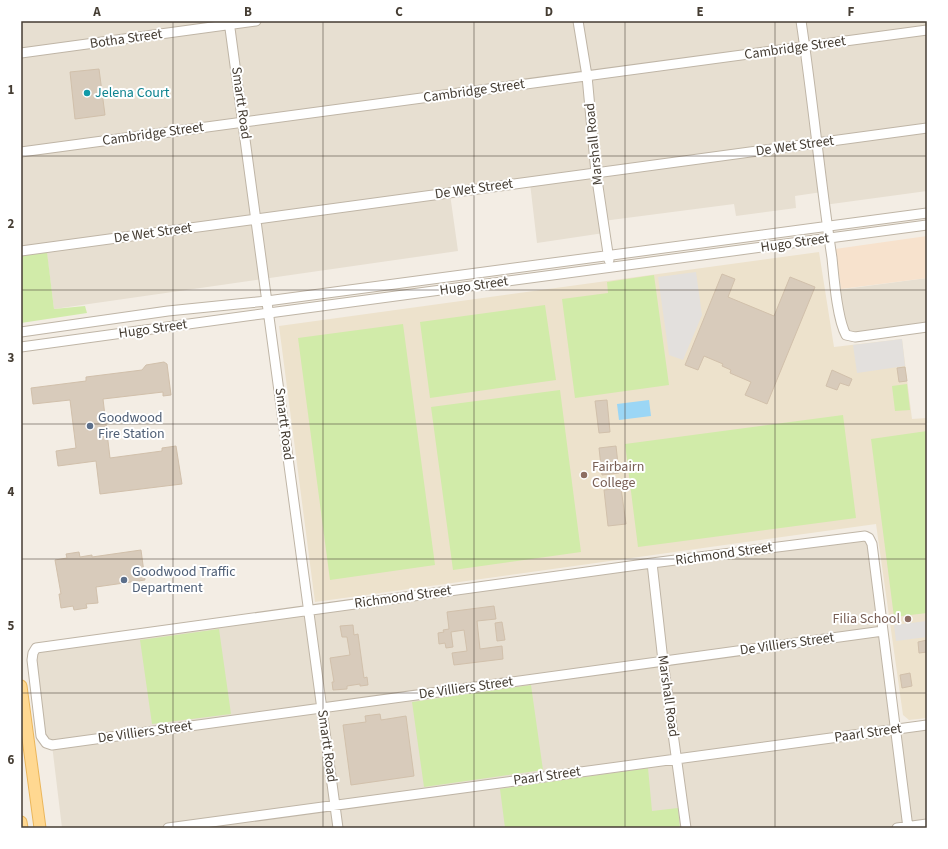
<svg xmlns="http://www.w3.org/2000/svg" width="948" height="849" viewBox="0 0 948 849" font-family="'Source Sans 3',sans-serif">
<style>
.residential{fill:#e7dfd1}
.commercial{fill:#f7e2cd}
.education{fill:#ede2cc}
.green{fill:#d1eba9}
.parking{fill:#e3e0dd}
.water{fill:#9bd6f5}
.building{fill:#d8cbbb;stroke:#d1c0ab}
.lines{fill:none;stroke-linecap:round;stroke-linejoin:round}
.minor-casing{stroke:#bfb5a6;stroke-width:11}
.major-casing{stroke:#ebb65a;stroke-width:13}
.minor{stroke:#fff;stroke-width:9}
.major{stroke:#ffd891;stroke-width:11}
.grid{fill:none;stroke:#453d33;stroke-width:1;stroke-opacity:0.55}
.culture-dot{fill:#0f9aa8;stroke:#fff;stroke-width:1.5}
.service-dot{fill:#5c6f8a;stroke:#fff;stroke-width:1.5}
.education-dot{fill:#8d6e63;stroke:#fff;stroke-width:1.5}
.labels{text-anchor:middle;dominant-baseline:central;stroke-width:4;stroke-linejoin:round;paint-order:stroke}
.street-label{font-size:14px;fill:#453d33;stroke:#fff}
.culture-label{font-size:14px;fill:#0d838f;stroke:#fff;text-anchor:start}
.service-label{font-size:14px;fill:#4e5e75;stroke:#fff;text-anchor:start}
.education-label{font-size:14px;fill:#785e54;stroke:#fff;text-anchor:start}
.neatline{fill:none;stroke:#453d33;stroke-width:1.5}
.grid-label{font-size:13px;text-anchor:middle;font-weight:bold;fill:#453d33}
</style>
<rect width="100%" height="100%" fill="#f3ede4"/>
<path class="residential" d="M 21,21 L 927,21 L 927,191 L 824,205 L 822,192 L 795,196 L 796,208 L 736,216 L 734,204 L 603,221 L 604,233 L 537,243 L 530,183 L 450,194 L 458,251 L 54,309 L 46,247 L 21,250 Z
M 927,278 L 927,326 L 847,334 L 837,290 Z
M 868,536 L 896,728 L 927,724 L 927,828 L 62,828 L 52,745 L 46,743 L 32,652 Z"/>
<path class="commercial" d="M 927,236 L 927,278 L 841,289 L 835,249 Z"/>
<path class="education" d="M 819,252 L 834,347 L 902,339 L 912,419 L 927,418 L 927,718 L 909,720 L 903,715 L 876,524 L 315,602 L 279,326 Z"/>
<path class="green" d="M 47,252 L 54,309 L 85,306 L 87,313 L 21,323 L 21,256 Z
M 654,275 L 669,385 L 575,398 L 562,299 L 608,293 L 607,282 Z
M 545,305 L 556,380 L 430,398 L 420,322 Z
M 403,324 L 435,565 L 330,580 L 298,338 Z
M 907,384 L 910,410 L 895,411 L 892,386 Z
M 560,390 L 581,552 L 453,570 L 431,407 Z
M 843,415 L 856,518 L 638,547 L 625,444 Z
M 927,431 L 927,613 L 894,617 L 871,439 Z
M 219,629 L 231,714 L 152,724 L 140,640 Z
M 531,685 L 543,770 L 424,787 L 412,702 Z
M 648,768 L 652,811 L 678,808 L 680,828 L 505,828 L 500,789 Z"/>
<path class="parking" d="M 696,272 L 702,315 L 683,360 L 669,355 L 658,277 Z
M 902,339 L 905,366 L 857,373 L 853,345 Z
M 927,621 L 927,637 L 896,641 L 894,625 Z"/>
<path class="water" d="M 649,400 L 651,416 L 619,420 L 617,404 Z"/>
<path class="building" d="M 99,69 L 105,115 L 75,119 L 70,72 Z
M 722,274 L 735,279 L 728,297 L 774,316 L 790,277 L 815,287 L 767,404 L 745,395 L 751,382 L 730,373 L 731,370 L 722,366 L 723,364 L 704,356 L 698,370 L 685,365 Z
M 164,362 L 167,364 L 171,395 L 163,396 L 163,392 L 103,399 L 110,458 L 162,451 L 162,448 L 176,446 L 182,484 L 100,494 L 96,461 L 58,466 L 56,451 L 76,448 L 70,400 L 33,404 L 31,388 L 86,381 L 86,377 L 142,370 L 146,365 Z
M 905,367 L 907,381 L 899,382 L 897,368 Z
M 832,370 L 852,379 L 849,386 L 840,383 L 837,390 L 826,386 Z
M 607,400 L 610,432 L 599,433 L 595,401 Z
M 616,446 L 619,473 L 602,475 L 599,448 Z
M 621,488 L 626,524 L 608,526 L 604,490 Z
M 141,550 L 145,580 L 96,587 L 98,603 L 86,604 L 87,608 L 74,610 L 73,606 L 61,608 L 59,594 L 61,594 L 55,560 L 67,558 L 66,554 L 79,552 L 80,557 L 92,555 L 92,557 Z
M 494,606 L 496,619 L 477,621 L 480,649 L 502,646 L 503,659 L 454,665 L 452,653 L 467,651 L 464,630 L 451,632 L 453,647 L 446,648 L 445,643 L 439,644 L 438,633 L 444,632 L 443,630 L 449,629 L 447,612 Z
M 502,622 L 505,640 L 497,641 L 495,623 Z
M 353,625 L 354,635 L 358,634 L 364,678 L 367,677 L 368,685 L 360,686 L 360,684 L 347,686 L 347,689 L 333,690 L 332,682 L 334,682 L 330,658 L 350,655 L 347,637 L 342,637 L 340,626 Z
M 927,640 L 927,652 L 919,653 L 918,642 Z
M 910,673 L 912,686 L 902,688 L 900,675 Z
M 380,714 L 381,720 L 406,716 L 414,776 L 351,785 L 343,725 L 366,722 L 365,716 Z"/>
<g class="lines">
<defs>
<path id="minor" d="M 229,21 L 338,828
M 578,21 L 587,76 L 596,173 L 609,260
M 801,21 C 813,100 820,179 832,258 C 834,278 837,319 846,335 L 855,337 L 927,327
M 21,53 L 256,21
M 21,152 L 927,30
M 21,251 L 927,128
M 21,332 L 168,311 L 267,301 L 927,213
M 21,347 L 269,313 L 927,225
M 652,563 L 663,661 L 686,828
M 883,631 L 52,745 L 46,743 L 41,736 L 32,660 L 33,653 L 36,648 L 652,563 L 865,536 L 869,538 L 872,544 L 908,828
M 168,828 L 927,725
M 897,828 L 927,824"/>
<path id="major" d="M 21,686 L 40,828
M 21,822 L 22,828"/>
</defs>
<use href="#minor" class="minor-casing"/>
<use href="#major" class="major-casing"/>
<use href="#minor" class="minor"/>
<use href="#major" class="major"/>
</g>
<path class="grid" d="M 173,21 L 173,828M 323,21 L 323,828M 474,21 L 474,828M 625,21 L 625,828M 775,21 L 775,828M 21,156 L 927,156M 21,290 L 927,290M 21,424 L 927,424M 21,559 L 927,559M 21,693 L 927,693"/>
<circle class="culture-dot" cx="87" cy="93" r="4"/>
<g class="service-dot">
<circle cx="90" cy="426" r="4"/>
<circle cx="124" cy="580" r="4"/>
</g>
<g class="education-dot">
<circle cx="584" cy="475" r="4"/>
<circle cx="908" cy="619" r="4"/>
</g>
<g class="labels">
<g class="street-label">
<text transform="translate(126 39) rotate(-8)">Botha Street</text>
<text transform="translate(795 48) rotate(-8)">Cambridge Street</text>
<text transform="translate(474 91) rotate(-8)">Cambridge Street</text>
<text transform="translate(241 103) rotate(82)">Smartt Road</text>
<text transform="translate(153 134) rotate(-8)">Cambridge Street</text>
<text transform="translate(594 144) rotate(-96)">Marshall Road</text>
<text transform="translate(795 146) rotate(-8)">De Wet Street</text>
<text transform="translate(474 189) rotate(-8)">De Wet Street</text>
<text transform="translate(153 233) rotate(-8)">De Wet Street</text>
<text transform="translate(795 243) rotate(-8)">Hugo Street</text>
<text transform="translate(474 286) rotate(-8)">Hugo Street</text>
<text transform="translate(153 329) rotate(-8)">Hugo Street</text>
<text transform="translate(284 424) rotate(83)">Smartt Road</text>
<text transform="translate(724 554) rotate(-8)">Richmond Street</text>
<text transform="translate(403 597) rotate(-8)">Richmond Street</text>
<text transform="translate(787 644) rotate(-8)">De Villiers Street</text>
<text transform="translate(466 688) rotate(-8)">De Villiers Street</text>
<text transform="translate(668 696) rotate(82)">Marshall Road</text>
<text transform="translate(145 732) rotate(-8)">De Villiers Street</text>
<text transform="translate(868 733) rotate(-8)">Paarl Street</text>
<text transform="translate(327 746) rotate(82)">Smartt Road</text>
<text transform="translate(547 776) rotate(-8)">Paarl Street</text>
</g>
<g class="culture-label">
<text x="95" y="93">Jelena Court</text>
</g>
<g class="service-label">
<text x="98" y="418">Goodwood<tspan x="98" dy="16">Fire Station</tspan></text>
<text x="132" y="572">Goodwood Traffic<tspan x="132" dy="16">Department</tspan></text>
</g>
<g class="education-label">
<text x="592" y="467">Fairbairn<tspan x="592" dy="16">College</tspan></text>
<text x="900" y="619" text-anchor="end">Filia School</text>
</g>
</g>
<rect width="948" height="849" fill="none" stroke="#ffffff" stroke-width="44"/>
<rect x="22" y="22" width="904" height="805" class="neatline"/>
<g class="grid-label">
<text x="97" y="16">A</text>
<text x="248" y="16">B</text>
<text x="399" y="16">C</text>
<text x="549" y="16">D</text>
<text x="700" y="16">E</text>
<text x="851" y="16">F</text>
<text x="11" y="94">1</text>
<text x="11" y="228">2</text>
<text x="11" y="362">3</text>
<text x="11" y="496">4</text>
<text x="11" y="630">5</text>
<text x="11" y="764">6</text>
</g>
</svg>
